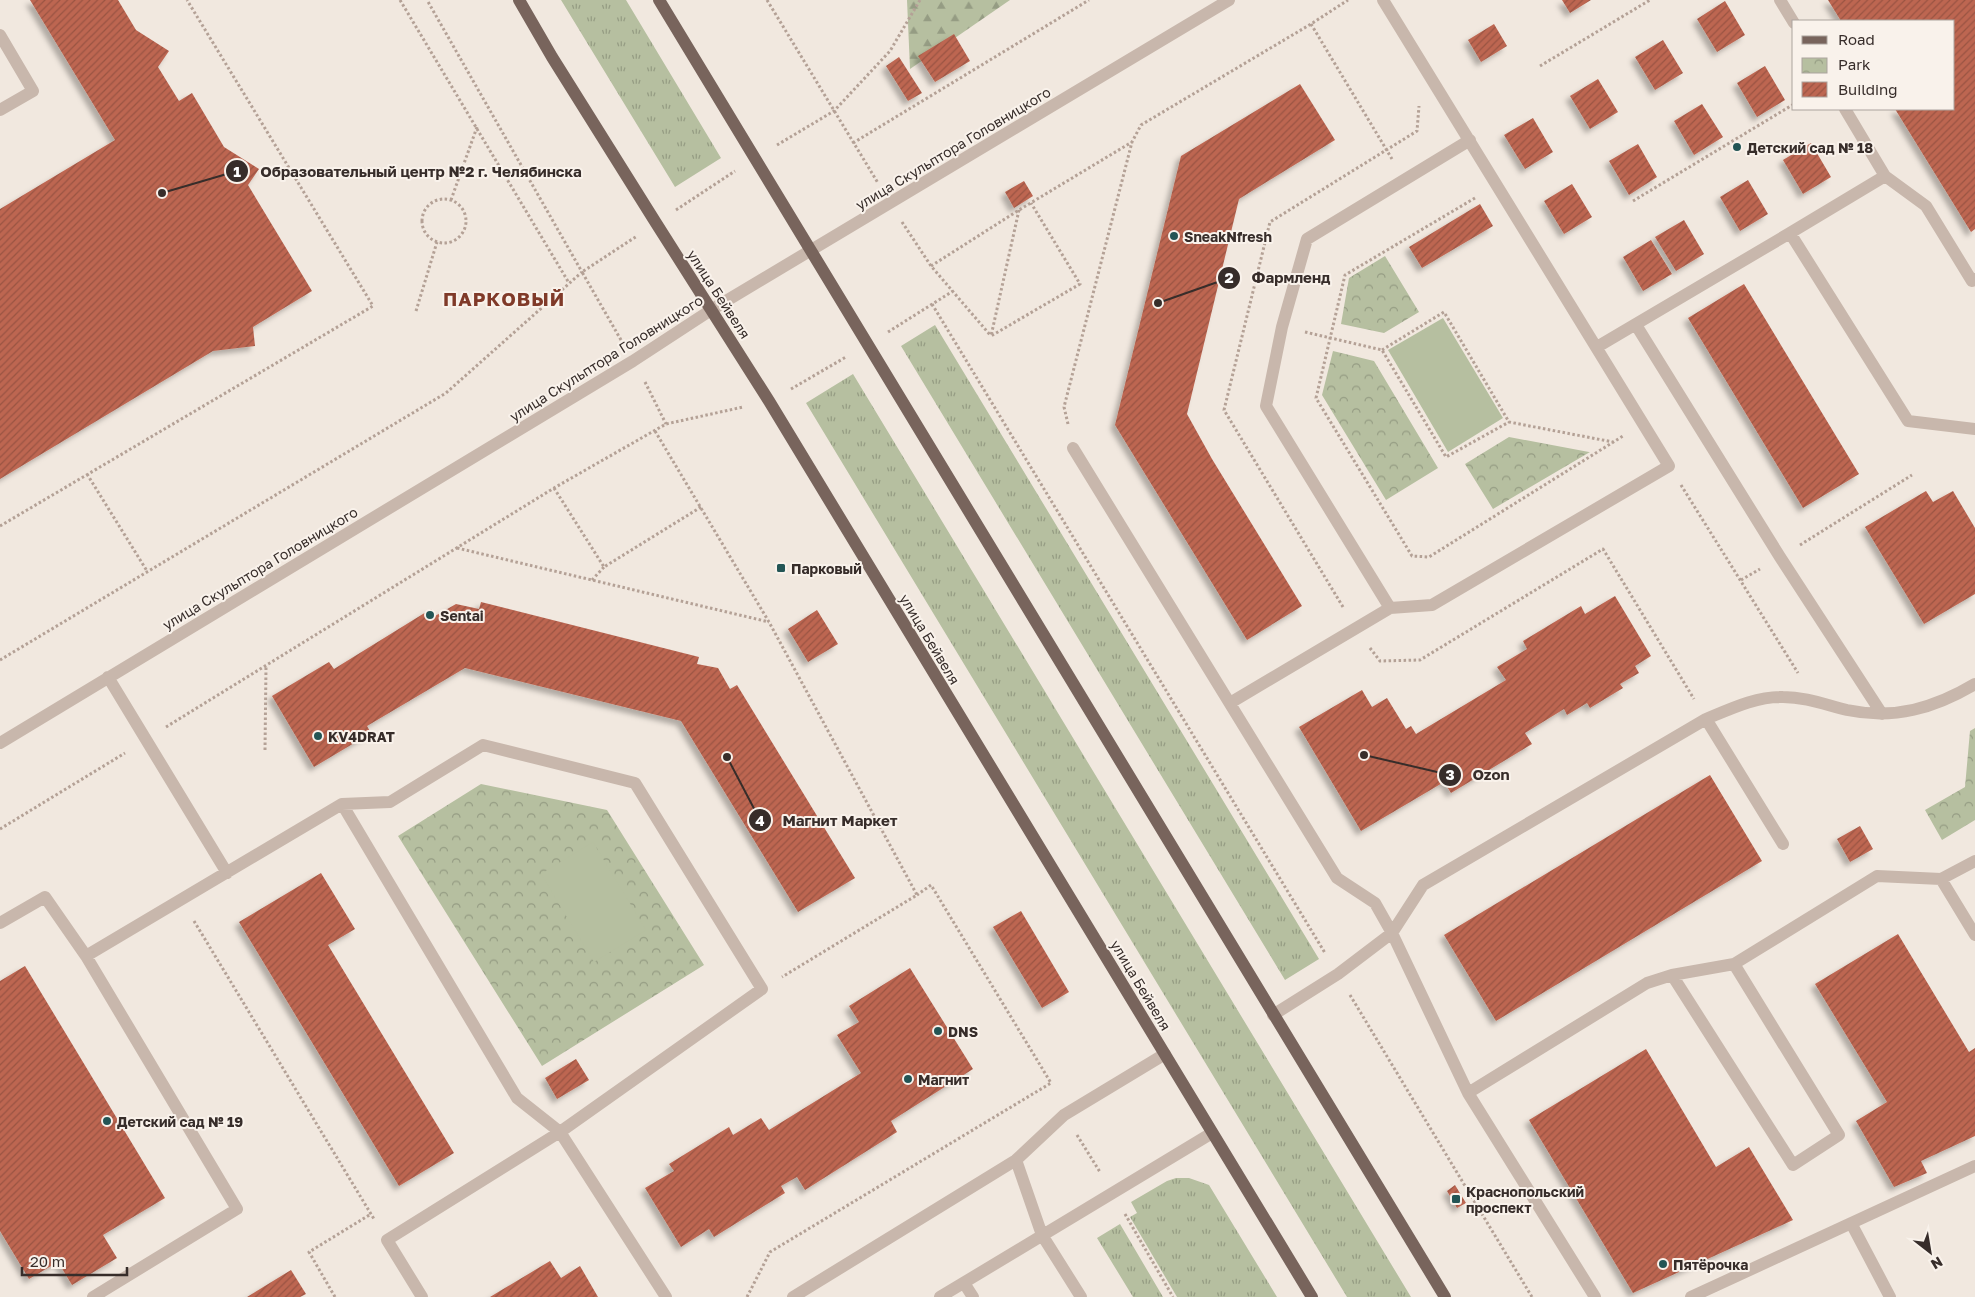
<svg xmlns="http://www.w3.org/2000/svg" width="1975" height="1297" viewBox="0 0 1975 1297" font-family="'Golos Text',sans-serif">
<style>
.grass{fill:url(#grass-tufts)}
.forest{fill:url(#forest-firs)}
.park{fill:url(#park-crowns)}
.pitch{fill:#b6bfa0}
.building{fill:url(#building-hatch);filter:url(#shadow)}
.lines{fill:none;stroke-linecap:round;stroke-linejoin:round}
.path{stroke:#b4a196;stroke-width:3;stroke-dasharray:2.5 2.5;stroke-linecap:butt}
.minor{stroke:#c8b7ac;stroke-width:12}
.major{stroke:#78645c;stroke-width:12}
.poi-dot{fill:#235555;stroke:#f9f2eb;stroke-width:2}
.labels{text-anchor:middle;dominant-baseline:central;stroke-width:4;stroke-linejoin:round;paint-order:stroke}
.poi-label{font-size:14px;font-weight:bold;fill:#372d2a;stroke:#f9f2eb;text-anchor:start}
.street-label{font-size:14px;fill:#372d2a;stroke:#f9f2eb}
.district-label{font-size:19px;font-weight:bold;letter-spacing:1px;fill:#803a29;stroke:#f9f2eb}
.leader{fill:none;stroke:#372d2a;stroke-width:2}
.callout-dot{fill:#372d2a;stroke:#f9f2eb;stroke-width:2}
.mark-label{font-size:15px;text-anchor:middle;font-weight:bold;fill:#fff}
.callout-label{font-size:15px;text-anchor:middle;font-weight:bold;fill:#372d2a;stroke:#f9f2eb;stroke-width:4;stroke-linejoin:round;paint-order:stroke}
</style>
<defs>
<pattern id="grass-tufts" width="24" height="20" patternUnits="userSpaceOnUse" patternTransform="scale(1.25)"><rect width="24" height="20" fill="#b6bfa0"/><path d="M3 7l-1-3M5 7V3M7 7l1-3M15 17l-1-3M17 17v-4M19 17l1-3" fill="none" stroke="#959c83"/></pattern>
<pattern id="forest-firs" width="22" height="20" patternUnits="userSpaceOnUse" patternTransform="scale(1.25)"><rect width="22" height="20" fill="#b6bfa0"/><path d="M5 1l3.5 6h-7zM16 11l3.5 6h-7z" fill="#959c83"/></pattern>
<pattern id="park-crowns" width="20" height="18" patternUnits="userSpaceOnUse" patternTransform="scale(1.25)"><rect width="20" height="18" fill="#b6bfa0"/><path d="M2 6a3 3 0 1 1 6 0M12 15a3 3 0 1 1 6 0" fill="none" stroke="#959c83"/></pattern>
<pattern id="building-hatch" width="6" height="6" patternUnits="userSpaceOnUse" patternTransform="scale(1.25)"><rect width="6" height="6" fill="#bd6651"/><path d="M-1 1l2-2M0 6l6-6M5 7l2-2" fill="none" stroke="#9a5443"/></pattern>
<filter id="shadow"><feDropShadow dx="-4.5" dy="4.5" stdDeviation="2.5" flood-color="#0004"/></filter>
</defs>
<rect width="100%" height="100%" fill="#f1e8df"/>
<path class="grass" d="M 561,0 L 626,0 L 721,158 L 675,187 Z
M 935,325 L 1319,959 L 1285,980 L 901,346 Z
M 853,374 L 1411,1297 L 1347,1297 L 806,403 Z
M 1176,1178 L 1189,1178 L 1209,1185 L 1277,1297 L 1177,1297 L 1130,1217 L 1137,1213 L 1131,1202 L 1167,1181 Z
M 1120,1224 L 1163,1297 L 1133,1297 L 1097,1238 Z"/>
<path class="forest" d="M 907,0 L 1010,0 L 910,69 Z"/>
<path class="park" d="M 1385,256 L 1419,312 L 1384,333 L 1341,324 L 1349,278 Z
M 1333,351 L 1374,361 L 1438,468 L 1386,500 L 1322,395 Z
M 1509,437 L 1589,452 L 1590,452 L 1493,509 L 1465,464 Z
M 1975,728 L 1975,820 L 1942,840 L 1925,810 L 1965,787 L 1970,731 Z
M 481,784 L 607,810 L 704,965 L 542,1066 L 398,836 Z"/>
<path class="pitch" d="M 1443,318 L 1503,418 L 1448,452 L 1388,350 Z
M 593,842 L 646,930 L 594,962 L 541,874 Z"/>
<path class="building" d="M 30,0 L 118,0 L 136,30 L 169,51 L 158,67 L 179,101 L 192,93 L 224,147 L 259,169 L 248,185 L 312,291 L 253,327 L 255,346 L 213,351 L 0,479 L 0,209 L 115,140 Z
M 1562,0 L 1591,0 L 1570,13 Z
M 1828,0 L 1975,0 L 1975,229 L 1971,232 L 1895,109 L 1954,109 L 1954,21 L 1841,21 Z
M 1725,1 L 1745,35 L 1717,52 L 1697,19 Z
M 1494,24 L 1507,46 L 1481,62 L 1468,40 Z
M 954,34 L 970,61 L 935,82 L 918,56 Z
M 1663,40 L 1683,73 L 1655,90 L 1635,57 Z
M 899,57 L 922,93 L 908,101 L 886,66 Z
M 1765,66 L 1785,100 L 1757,117 L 1737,83 Z
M 1598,79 L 1618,112 L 1590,129 L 1570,96 Z
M 1300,84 L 1335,140 L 1239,199 L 1187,414 L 1212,459 L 1302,606 L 1247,640 L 1115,425 L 1181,156 Z
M 1702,104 L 1723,137 L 1694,155 L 1674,121 Z
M 1533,118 L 1553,152 L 1525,169 L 1504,135 Z
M 1811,143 L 1831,177 L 1803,194 L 1783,160 Z
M 1638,144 L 1657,177 L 1629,195 L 1609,161 Z
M 1748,180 L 1768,214 L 1740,231 L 1720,197 Z
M 1024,181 L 1033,196 L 1014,208 L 1005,192 Z
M 1572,184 L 1592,217 L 1564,234 L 1544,201 Z
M 1480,204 L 1493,226 L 1422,268 L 1409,247 Z
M 1684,220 L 1704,254 L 1676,271 L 1655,237 Z
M 1651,240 L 1672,274 L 1643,291 L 1623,257 Z
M 1744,284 L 1859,474 L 1803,508 L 1688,318 Z
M 1926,491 L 1933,502 L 1953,491 L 1975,528 L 1975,594 L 1924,624 L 1865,527 Z
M 1615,596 L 1651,656 L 1635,666 L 1639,673 L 1620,684 L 1623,688 L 1590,708 L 1587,703 L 1567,715 L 1564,709 L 1525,733 L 1532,744 L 1451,793 L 1444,782 L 1361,831 L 1299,727 L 1362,690 L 1372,707 L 1387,698 L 1406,729 L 1411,726 L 1416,734 L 1506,680 L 1497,667 L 1527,649 L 1523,641 L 1581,606 L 1585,614 Z
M 481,602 L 699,657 L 697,664 L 718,668 L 730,689 L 737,685 L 855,878 L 798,912 L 681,721 L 465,668 L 367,726 L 371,733 L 314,767 L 272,696 L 329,662 L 334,669 L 431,609 L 435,616 L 456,604 L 479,609 Z
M 817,610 L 838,644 L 808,662 L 788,629 Z
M 1710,775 L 1762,861 L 1496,1021 L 1444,935 Z
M 1860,826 L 1873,849 L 1850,862 L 1837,839 Z
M 321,873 L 355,929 L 328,945 L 454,1153 L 399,1186 L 239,922 Z
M 1021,911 L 1069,992 L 1042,1008 L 993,927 Z
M 1898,934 L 1969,1052 L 1975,1048 L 1975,1136 L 1921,1161 L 1927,1173 L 1894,1187 L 1856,1121 L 1887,1102 L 1815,984 Z
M 25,966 L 165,1198 L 103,1235 L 117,1258 L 72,1285 L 58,1262 L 29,1279 L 0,1231 L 0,981 Z
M 910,968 L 973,1069 L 891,1121 L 897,1132 L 805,1190 L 797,1177 L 781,1186 L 785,1193 L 714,1237 L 709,1229 L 681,1247 L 645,1188 L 674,1171 L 669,1164 L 729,1127 L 733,1135 L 761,1118 L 769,1130 L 861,1073 L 837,1035 L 859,1022 L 849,1006 Z
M 1646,1049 L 1716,1167 L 1749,1147 L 1793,1220 L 1633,1293 L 1529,1120 Z
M 576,1059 L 589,1080 L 557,1099 L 545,1078 Z
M 1455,1185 L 1466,1203 L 1457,1208 L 1447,1191 Z
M 550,1261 L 561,1278 L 580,1266 L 598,1297 L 490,1297 Z
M 291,1270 L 306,1294 L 300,1297 L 247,1297 Z"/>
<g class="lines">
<path class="path" d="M 400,0 L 569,283
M 767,0 L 878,183
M 1311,24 L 1392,159
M 1540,66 L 1650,0
M 853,143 L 1089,0
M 777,145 L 834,111 L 890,51 L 920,0
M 1475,198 L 1345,275 L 1316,398 L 1412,556 L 1429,557 L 1623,436
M422 221a22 22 0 1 1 44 0a22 22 0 1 1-44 0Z
M 451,200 L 477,127
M 1633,201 L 1794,104
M 676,210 L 735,171
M 1019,210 L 991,336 L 1080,284 L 1031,203
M 902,222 L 931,266 L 991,336
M 931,266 L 1019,210 L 1132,142
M 932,304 L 1325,953
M 416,311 L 437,242
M 888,332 L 953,291
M 1305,332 L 1382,350 L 1446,457 L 1509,422
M 621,340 L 582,272 L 637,236
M 1382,350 L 1444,312 L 1509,422 L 1613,442
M 645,382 L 666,424
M 791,389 L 846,357
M 1068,424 L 1064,407 L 1132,142 L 1141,125 L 1311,24 L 1348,0
M 655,431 L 769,622 L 917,895 L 782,977
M 87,474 L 147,571
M 1681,485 L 1798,673
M 554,488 L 604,567 L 701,507
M 0,526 L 373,306 L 187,0
M 1800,545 L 1912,475
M 457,548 L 769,622
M 592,580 L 604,567
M 1741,580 L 1760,569
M 1343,607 L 1224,410 L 1270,222 L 1417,131 L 1419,106
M 1370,648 L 1380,661 L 1420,660 L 1603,549 L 1694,699
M 0,660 L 446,393 L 582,272 L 427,0
M 166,727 L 554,488 L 666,424 L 743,407
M 265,750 L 266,666
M 0,829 L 125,753
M 194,921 L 374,1219
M 1350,995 L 1532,1297
M 1077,1135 L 1100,1172
M 1125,1214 L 1173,1297
M 335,1297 L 309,1252 L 371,1214
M 747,1297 L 770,1252 L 1051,1083 L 931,885 L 917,895"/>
<path class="minor" d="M 1780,0 L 1794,23
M 0,35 L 33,91 L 0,110
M 1845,109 L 1885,176 L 1926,206 L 1972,281 L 1975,279
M 1790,233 L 1885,176
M 1636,325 L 1780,557 L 1882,714
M 1597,347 L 1790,233 L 1908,421 L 1975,429
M 1073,448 L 1337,878 L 1375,903 L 1392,933 L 1468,1093 L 1595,1297
M 1390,608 L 1266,406 L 1282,327 L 1307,239 L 1470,140
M 108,677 L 227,873
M 1230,703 L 1390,608 L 1432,605 L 1669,466 L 1383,0
M 1706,719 L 1783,844
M 0,743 L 633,361 L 711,310 L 1229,0
M 342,804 L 517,1098 L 560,1132 L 666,1297
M 1941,879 L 1975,935
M 0,923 L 45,897 L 86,956
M 1672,975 L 1793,1165 L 1839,1135 L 1734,964
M 1273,1015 L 1338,974 L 1392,933 L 1423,885 L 1706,719 C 1730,709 1757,696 1783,697 C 1806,697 1826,705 1847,710 C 1894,720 1935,708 1975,684
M 1468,1093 L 1647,983 L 1672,975 L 1734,964 L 1877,876 L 1941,879 L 1975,861
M 1016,1160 L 1042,1235 L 1081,1297
M 1851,1223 L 1890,1297
M 964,1283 L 973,1297
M 93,1297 L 237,1209 L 86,956 L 342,804 L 390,802 L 483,745 L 635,783 L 762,989 L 560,1132 L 387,1240 L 422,1297
M 793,1297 L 1016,1160 L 1064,1115 L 1165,1054
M 940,1297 L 1212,1133
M 1691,1297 L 1975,1166"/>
<path class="major" d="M 519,0 L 552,57 L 656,223 L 769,401 L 1312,1297
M 659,0 L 1445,1297"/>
</g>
<g class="poi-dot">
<circle cx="1737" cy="147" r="5"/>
<circle cx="1174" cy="236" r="5"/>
<rect x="776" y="563" width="10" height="10" rx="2.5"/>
<circle cx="430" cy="615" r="5"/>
<circle cx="318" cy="736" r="5"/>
<circle cx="938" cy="1031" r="5"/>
<circle cx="908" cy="1079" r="5"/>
<circle cx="107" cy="1121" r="5"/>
<rect x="1451" y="1194" width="10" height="10" rx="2.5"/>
<circle cx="1663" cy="1264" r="5"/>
</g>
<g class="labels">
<g class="poi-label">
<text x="1747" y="147">Детский сад № 18</text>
<text x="1184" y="236">SneakNfresh</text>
<text x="791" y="568">Парковый</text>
<text x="440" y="615">Sentai</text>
<text x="328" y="736">KV4DRAT</text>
<text x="948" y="1031">DNS</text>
<text x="918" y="1079">Магнит</text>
<text x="117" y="1121">Детский сад № 19</text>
<text x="1466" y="1191">Краснопольский<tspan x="1466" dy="16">проспект</tspan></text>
<text x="1673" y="1264">Пятёрочка</text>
</g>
<g class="street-label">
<text transform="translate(953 148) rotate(-31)">улица Скульптора Головницкого</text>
<text transform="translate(719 294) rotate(57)">улица Бейвеля</text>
<text transform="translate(606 358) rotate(-32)">улица Скульптора Головницкого</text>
<text transform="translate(260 568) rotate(-31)">улица Скульптора Головницкого</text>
<text transform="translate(930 639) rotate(59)">улица Бейвеля</text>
<text transform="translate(1141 985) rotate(59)">улица Бейвеля</text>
</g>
<g class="district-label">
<text x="504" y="298">ПАРКОВЫЙ</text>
</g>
</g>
<path class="leader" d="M162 193L237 171M1158 303L1229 278M1364 755L1450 775M727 757L760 820"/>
<g class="callout-dot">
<circle cx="162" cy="193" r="5"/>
<circle cx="1158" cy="303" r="5"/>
<circle cx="1364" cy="755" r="5"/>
<circle cx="727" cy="757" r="5"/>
<circle cx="237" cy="171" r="12"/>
<circle cx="1229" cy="278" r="12"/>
<circle cx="1450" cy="775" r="12"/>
<circle cx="760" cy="820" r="12"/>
</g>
<g class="mark-label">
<text x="237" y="177">1</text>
<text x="1229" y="283">2</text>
<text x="1450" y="780">3</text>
<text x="760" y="826">4</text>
</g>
<g class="callout-label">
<text x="421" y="177">Образовательный центр №2 г. Челябинска</text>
<text x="1291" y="283">Фармленд</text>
<text x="1491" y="780">Ozon</text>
<text x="840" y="826">Магнит Маркет</text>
</g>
<rect x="1792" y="20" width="162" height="90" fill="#f9f2eb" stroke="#aba39e"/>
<rect x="1802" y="36" width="25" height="8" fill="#78645c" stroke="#aba39e"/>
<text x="1838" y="45" font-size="15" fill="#372d2a">Road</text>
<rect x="1802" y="58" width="25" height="15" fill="url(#park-crowns)" stroke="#aba39e"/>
<text x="1838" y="70" font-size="15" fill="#372d2a">Park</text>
<rect x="1802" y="82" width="25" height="15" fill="url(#building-hatch)" stroke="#aba39e"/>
<text x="1838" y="95" font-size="15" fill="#372d2a">Building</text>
<g transform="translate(1930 1252) rotate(149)" stroke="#f9f2eb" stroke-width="4" paint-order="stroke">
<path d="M0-4L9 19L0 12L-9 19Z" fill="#372d2a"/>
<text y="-8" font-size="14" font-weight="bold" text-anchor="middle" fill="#372d2a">N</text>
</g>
<path d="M22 1267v8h105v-8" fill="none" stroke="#372d2a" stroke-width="2.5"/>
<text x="30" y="1267" font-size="15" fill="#372d2a" stroke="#f9f2eb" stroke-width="4" paint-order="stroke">20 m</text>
</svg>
